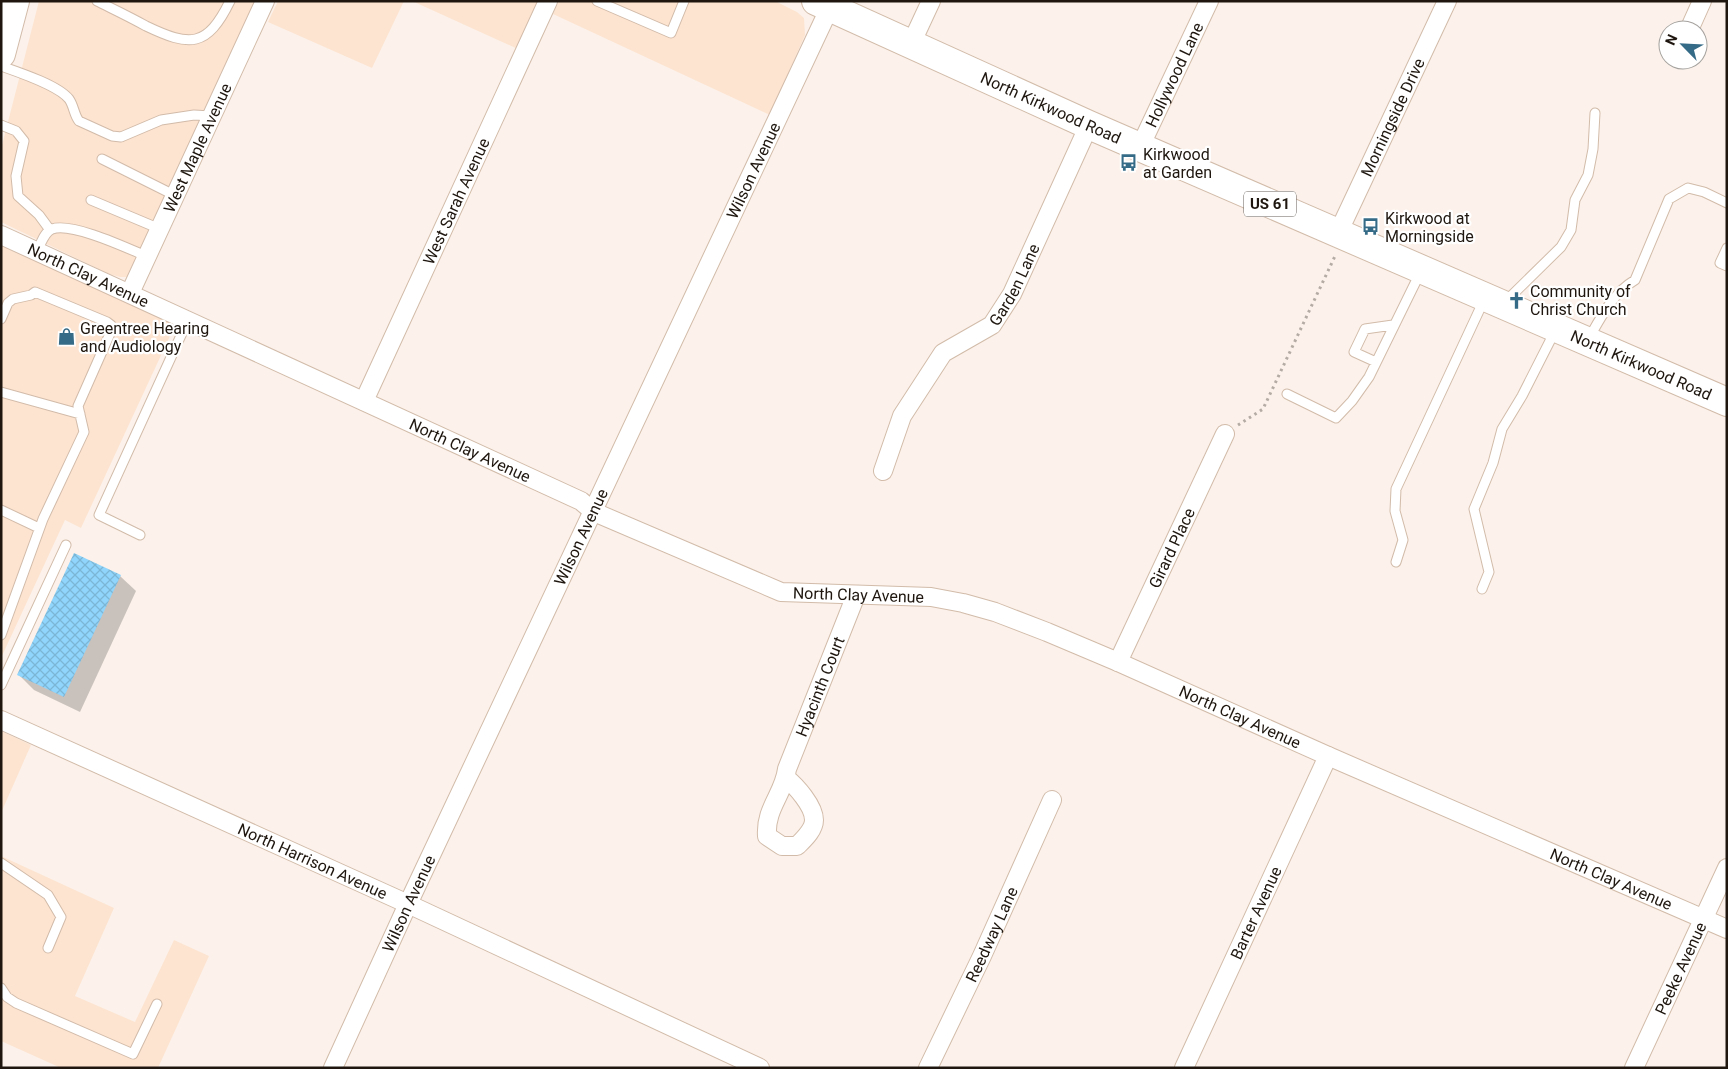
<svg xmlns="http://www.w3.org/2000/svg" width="1728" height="1069" viewBox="0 0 1728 1069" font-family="Roboto,sans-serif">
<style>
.built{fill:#fde4d1}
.shadow{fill:#0003}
.building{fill:url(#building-cross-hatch)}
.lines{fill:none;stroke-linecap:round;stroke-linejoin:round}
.lane-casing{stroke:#d2bba9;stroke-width:11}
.street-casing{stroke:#d2bba9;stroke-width:20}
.primary-casing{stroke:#d2bba9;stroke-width:30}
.path{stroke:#b4aba4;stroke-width:3;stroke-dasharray:2.5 4;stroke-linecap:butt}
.lane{stroke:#fff;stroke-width:9}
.street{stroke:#fff;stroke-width:18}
.primary{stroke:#fff;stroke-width:28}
.labels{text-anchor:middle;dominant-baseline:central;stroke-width:4.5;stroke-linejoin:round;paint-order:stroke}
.shield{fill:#fff;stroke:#625c57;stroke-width:1}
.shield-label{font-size:15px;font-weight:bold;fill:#1e160f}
.street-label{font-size:16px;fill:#1e160f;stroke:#fff}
.poi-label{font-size:16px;fill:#1e160f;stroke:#fff;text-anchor:start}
</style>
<defs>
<pattern id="building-cross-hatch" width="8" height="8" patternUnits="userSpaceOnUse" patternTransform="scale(1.25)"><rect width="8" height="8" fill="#90d5fb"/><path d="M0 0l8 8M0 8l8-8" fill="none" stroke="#7cb6d6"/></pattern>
</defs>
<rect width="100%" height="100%" fill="#fcf2eb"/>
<path class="built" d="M 39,1 L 259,1 L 129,277 L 120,277 L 109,274 L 1,222 L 1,149 Z
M 278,1 L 404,1 L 372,68 L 268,22 Z
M 412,1 L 540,1 L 518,49 Z
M 559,1 L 775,1 L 797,12 L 804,18 L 805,35 L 770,115 L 553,14 Z
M 1,240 L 176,323 L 81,528 L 65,520 L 1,658 Z
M 1,731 L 31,745 L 1,813 Z
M 1,856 L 114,908 L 75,996 L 135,1022 L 174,940 L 209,956 L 158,1068 L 61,1068 L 1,1041 Z"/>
<path class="shadow" d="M 120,576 L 136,591 L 80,712 L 34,690 L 18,674 Z"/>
<path class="building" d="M 74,553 L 121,575 L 64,697 L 17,675 Z"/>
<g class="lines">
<defs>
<path id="lane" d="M 97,1 C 113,9 130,17 146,26 C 190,47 207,48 230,1
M 597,1 L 671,33 L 684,1
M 1,66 C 18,72 58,85 69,99 C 74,106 74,115 79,121 L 112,136 L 121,137 L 161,120 L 194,115 L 211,116
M 1,125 L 16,131 L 24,141 L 16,176 L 18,196 L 39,215 L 50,230
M 102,159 L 176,196
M 91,200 L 160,229
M 1727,248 L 1720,263 L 1727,266
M 37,251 C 41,244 44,232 52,229 C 72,222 127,248 146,256
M 1506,301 L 1561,247 L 1571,230 L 1575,200 L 1588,175 L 1593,149 L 1595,113
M 1,319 L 8,303 L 13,299 L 31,295 L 35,292 L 107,322 L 111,325 L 112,329 L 78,406 L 84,432 L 43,519 L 1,635
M 1589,338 C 1601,317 1613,293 1635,280 L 1669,199 L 1688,188 L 1704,192 L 1727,203
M 1376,362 L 1354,352 L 1365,329 L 1393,325
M 1,392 L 80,414
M 1287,394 L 1336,418 L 1352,401 L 1369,377 L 1421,271
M 1,510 L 39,528
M 140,535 L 99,515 L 188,320
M 1396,562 L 1403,540 L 1395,511 L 1396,489 L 1484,300
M 1482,589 L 1489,572 L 1474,509 L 1493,463 L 1502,429 L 1522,396 L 1555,331
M 1,685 L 66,545
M 1,863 L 48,895 L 61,917 L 48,948
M 1,988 L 7,997 L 16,1003 L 133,1054 L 157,1004"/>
<g id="street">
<path d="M 1689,30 L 1702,1"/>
<path d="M 911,44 L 931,1"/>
<path id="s1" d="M 1140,147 L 1209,1"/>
<path id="s2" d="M 1338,233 L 1447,1"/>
<path id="s3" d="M 1,235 L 581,501 L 594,512 L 781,592 L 931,597 L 963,603 L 995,612 L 1047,632 L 1118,662 L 1328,756 L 1727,929"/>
<path id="s4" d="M 130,293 L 265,1"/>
<path id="s5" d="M 364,401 L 548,1"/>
<path id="s6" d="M 883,471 L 902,416 L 943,353 L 992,325 L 1012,294 L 1089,125"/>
<path id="s7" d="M 1118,662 L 1225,434"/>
<path id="s8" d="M 1,720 L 408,904 L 760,1068"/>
<path id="s9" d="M 786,778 C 796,786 814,806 814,820 C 814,830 804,839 797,846 L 782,846 L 767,836 C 765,808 784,794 787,769 L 856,595"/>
<path id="s10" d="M 333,1068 L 408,904 L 830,7"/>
<path id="s11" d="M 928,1068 L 982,956 L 1052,800"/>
<path id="s12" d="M 1184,1068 L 1328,756"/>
<path id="s13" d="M 1634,1068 L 1727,868"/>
</g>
<g id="primary">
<path id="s14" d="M 816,1 L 1089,125 L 1727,402"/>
<path d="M 1,54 L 15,1"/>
</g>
</defs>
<use href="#lane" class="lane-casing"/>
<use href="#street" class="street-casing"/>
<use href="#primary" class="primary-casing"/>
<path class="path" d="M 1238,425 L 1263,409 L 1336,254"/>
<use href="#lane" class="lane"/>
<use href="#street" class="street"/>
<use href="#primary" class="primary"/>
</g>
<defs>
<symbol id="bus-bare" viewBox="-9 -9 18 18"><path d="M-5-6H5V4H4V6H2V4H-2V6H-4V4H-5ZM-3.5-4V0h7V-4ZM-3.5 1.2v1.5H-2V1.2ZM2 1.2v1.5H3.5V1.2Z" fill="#366b87" stroke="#fff" stroke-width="2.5" paint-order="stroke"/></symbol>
<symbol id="church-bare" viewBox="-9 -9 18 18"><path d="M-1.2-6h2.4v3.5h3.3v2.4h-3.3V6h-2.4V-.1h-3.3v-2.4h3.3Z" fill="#366b87" stroke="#fff" stroke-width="2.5" paint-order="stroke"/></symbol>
<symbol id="shop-bare" viewBox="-9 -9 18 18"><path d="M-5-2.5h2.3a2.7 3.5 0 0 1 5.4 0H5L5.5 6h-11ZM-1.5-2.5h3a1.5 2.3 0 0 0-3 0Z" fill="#366b87" stroke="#fff" stroke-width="2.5" paint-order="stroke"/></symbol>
</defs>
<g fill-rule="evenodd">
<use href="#bus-bare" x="1116" y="150" width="25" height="25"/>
<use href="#bus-bare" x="1358" y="214" width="25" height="25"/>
<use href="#church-bare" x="1504" y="288" width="25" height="25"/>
<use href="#shop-bare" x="54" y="324" width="25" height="25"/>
</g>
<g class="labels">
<rect class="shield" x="1244" y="191.5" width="52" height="25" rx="4"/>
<g class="shield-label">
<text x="1270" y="204">US 61</text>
</g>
<g class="street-label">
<text stroke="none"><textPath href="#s1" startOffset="80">Hollywood Lane</textPath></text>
<text stroke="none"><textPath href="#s14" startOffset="258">North Kirkwood Road</textPath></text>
<text stroke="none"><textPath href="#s2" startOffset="128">Morningside Drive</textPath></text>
<text stroke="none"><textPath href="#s4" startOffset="160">West Maple Avenue</textPath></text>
<text stroke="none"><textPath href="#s10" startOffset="991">Wilson Avenue</textPath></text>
<text stroke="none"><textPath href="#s5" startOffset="220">West Sarah Avenue</textPath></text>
<text stroke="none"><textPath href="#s3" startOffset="96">North Clay Avenue</textPath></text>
<text stroke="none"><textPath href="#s6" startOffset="236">Garden Lane</textPath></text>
<text stroke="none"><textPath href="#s14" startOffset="902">North Kirkwood Road</textPath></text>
<text stroke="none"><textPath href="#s3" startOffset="516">North Clay Avenue</textPath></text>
<text stroke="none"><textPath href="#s10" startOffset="586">Wilson Avenue</textPath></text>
<text stroke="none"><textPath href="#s7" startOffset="126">Girard Place</textPath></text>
<text stroke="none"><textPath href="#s3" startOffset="936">North Clay Avenue</textPath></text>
<text stroke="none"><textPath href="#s9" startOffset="276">Hyacinth Court</textPath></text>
<text stroke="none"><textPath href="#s3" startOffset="1341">North Clay Avenue</textPath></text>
<text stroke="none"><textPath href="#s8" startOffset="342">North Harrison Avenue</textPath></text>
<text stroke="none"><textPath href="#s3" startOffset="1746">North Clay Avenue</textPath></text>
<text stroke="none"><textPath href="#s10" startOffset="181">Wilson Avenue</textPath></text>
<text stroke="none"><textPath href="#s12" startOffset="171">Barter Avenue</textPath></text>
<text stroke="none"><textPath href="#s11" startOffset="148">Reedway Lane</textPath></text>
<text stroke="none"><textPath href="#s13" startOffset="110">Peeke Avenue</textPath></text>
</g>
<g class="poi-label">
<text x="1143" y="154">Kirkwood<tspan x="1143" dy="18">at Garden</tspan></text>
<text x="1385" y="218">Kirkwood at<tspan x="1385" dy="18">Morningside</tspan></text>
<text x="1530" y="291">Community of<tspan x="1530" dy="18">Christ Church</tspan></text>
<text x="80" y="328">Greentree Hearing<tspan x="80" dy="18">and Audiology</tspan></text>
</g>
</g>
<rect width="1728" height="1069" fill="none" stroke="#1e160f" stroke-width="5"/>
<g transform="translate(1683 45) rotate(294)"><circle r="24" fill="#ffffff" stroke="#a5a29f"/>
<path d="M0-4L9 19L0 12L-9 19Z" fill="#366b87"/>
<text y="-8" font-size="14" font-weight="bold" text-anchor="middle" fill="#1e160f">N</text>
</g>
</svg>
